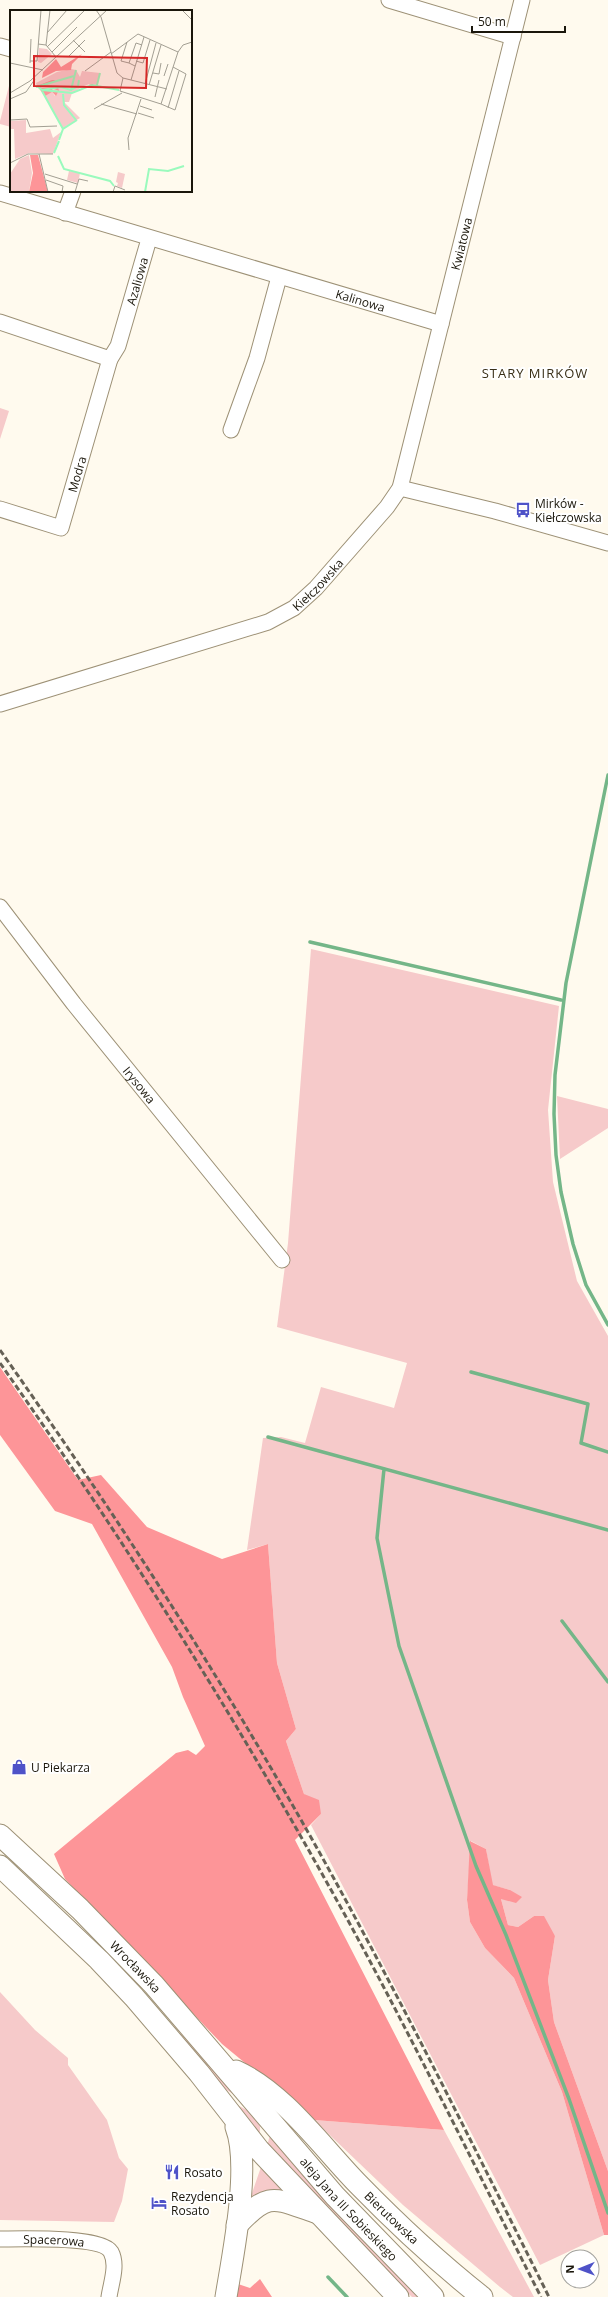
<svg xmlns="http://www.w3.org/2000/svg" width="608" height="2297" viewBox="0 0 608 2297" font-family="'Open Sans',sans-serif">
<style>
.green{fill:#f6caca}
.forest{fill:#fd9598}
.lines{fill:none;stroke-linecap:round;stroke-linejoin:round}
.stream{stroke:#74b688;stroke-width:3.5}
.street-casing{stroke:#9d9176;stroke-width:17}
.secondary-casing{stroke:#9d9176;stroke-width:23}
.street{stroke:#fff;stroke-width:15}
.secondary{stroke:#fff;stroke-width:21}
.rail{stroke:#666156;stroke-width:3;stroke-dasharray:6 3;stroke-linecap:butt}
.labels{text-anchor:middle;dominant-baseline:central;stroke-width:4;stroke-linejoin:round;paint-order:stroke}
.street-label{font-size:12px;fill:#1a160b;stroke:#fff}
.poi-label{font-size:12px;fill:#1a160b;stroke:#fff;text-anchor:start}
.neighbourhood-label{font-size:13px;letter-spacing:1px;fill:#392f17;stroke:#fff}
.inset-river{fill:none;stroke:#9afabd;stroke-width:2}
.inset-road{fill:none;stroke:#a39f93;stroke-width:1}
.view{fill:#d62828;fill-opacity:0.15;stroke:#d62828;stroke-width:2}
.inset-edge{fill:none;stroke:#1a160b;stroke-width:2}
</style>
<rect width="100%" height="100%" fill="#fffaee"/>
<path class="green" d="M 11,78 L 11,127 L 0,124 L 0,121 Z
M 0,408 L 9,411 L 0,439 Z
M 311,949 L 559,1006 L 548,1110 L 553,1182 L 577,1281 L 608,1336 L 608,2171 L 554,2022 L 548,1980 L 555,1936 L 534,1916 L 518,1927 L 508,1925 L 501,1899 L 510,1890 L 492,1885 L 486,1849 L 471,1841 L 467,1900 L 470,1922 L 485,1948 L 514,1978 L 562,2092 L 604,2235 L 540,2265 L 311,1825 L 321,1814 L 304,1794 L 286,1741 L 296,1729 L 277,1663 L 268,1544 L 247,1550 L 263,1438 L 281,1437 L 305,1443 L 321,1387 L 394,1408 L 407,1363 L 277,1327 L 288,1243 Z
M 557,1096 L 608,1109 L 608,1128 L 560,1159 Z
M 0,1992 L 35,2030 L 68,2058 L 68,2065 L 107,2120 L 119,2158 L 128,2169 L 122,2201 L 114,2222 L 0,2220 Z
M 175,2019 L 238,2097 L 225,2089 L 171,2022 Z
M 232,2102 C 245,2110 265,2115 259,2135 Z
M 314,2120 L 444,2130 L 534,2297 L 513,2297 L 500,2287 L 403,2205 Z
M 270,2135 L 422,2297 L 412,2297 L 329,2214 L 267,2146 Z
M 261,2167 L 290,2195 L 250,2199 Z"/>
<path class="forest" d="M 0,1367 L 78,1480 L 101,1475 L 147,1527 L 222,1559 L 268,1544 L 277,1663 L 296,1729 L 286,1741 L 304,1794 L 319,1800 L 321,1814 L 295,1840 L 444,2130 L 314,2120 L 222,2044 L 65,1879 L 54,1854 L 176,1753 L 188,1750 L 196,1755 L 205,1746 L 183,1697 L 172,1667 L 92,1524 L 55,1511 L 0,1435 Z
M 470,1841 L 486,1849 L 493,1885 L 510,1890 L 522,1897 L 516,1903 L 501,1899 L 508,1925 L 518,1927 L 534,1916 L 544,1916 L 555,1936 L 548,1980 L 554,2022 L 608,2171 L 608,2235 L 604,2235 L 562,2092 L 514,1978 L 485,1948 L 470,1922 L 467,1900 Z
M 260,2279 L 272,2297 L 236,2297 L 238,2284 L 250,2288 Z"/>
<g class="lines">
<path class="stream" d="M 608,775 L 566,983 L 555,1075 L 554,1114 L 556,1155 L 561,1192 L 573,1244 L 586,1285 L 608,1325
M 310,942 L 561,1000
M 471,1372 L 588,1404 L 581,1443 L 608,1452
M 268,1437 L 608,1530
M 384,1469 L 377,1538 L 399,1646 L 476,1866 L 506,1935 L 569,2099 L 608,2213
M 562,1621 L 608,1682
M 328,2277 L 347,2297"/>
<defs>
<g id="street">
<path d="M 389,0 L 513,37"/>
<path d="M 0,46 L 11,49"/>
<path id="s1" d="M 0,193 L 441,324"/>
<path d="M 65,213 L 73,191"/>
<path id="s2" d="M 0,322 L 110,359 L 118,346 L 149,239"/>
<path d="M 231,430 L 257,358 L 279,277"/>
<path d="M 400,488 L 495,511 L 608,543"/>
<path id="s3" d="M 0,509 L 61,528 L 110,359"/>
<path id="s4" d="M 0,704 L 268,622 L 294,608 L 316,588 L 387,507 L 400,488 L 522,0"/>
<path id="s5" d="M 0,907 L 74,1004 L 282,1260"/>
<path id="s6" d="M 0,2239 C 19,2239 102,2236 111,2252 C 118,2265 111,2283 109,2297"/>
</g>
<g id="secondary">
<path id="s7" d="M 0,1835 L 80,1909 L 154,1985 L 335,2196 L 433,2297"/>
<path d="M 0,1866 L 99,1960 L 134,1997 L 199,2073 L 259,2150 L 398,2297"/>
<path id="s8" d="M 236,2071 C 284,2093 322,2147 358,2184 C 397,2224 439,2263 482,2297"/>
<path d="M 237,2225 C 269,2191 273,2198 315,2212"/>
<path d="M 226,2297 C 233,2254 251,2166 236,2127"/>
</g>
</defs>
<use href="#street" class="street-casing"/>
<use href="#secondary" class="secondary-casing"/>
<use href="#street" class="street"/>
<use href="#secondary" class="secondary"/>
<path class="rail" d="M 0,1350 C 115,1513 224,1682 322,1857 C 402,2001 475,2149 549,2297
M 0,1363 C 125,1541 240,1725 345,1915 C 414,2041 476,2169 541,2297"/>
</g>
<defs>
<symbol id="bus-bare" viewBox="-9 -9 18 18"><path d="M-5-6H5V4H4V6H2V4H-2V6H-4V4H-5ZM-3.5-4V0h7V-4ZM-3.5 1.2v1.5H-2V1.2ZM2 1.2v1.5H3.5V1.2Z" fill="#4e52c8" stroke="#fff" stroke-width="2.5" paint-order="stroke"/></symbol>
<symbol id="shop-bare" viewBox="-9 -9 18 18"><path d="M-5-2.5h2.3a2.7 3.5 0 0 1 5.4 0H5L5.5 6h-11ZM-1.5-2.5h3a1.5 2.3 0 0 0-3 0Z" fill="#4e52c8" stroke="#fff" stroke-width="2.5" paint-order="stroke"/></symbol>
<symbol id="restaurant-bare" viewBox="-9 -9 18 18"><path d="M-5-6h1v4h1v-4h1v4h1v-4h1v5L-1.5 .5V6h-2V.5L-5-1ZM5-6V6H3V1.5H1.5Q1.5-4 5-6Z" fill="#4e52c8" stroke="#fff" stroke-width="2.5" paint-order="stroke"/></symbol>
<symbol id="hotel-bare" viewBox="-9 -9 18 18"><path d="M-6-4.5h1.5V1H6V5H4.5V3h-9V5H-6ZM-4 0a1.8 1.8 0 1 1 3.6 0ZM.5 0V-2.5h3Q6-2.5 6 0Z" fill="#4e52c8" stroke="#fff" stroke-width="2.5" paint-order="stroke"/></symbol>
</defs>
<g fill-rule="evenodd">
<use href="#bus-bare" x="512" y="499" width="22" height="22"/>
<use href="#shop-bare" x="8" y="1756" width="22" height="22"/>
<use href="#restaurant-bare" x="161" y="2161" width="22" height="22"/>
<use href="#hotel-bare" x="148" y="2192" width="22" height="22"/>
</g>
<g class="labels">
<g class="street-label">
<text stroke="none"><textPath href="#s4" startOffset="722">Kwiatowa</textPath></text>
<text stroke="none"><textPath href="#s2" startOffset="199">Azaliowa</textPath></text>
<text stroke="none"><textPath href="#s1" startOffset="376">Kalinowa</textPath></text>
<text stroke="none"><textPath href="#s3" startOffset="120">Modra</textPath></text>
<text stroke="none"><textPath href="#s4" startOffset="343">Kiełczowska</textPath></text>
<text stroke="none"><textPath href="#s5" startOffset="226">Irysowa</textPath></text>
<text stroke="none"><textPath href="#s7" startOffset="189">Wrocławska</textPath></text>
<text stroke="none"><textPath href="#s7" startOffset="512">aleja Jana III Sobieskiego</textPath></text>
<text stroke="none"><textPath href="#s8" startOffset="215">Bierutowska</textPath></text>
<text stroke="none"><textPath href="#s6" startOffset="54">Spacerowa</textPath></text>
</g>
<g class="poi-label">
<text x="535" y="503">Mirków -<tspan x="535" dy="14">Kiełczowska</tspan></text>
<text x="31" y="1767">U Piekarza</text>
<text x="184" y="2172">Rosato</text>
<text x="171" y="2196">Rezydencja<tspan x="171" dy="14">Rosato</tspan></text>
</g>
<g class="neighbourhood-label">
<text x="535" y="373">STARY MIRKÓW</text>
</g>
</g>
<g transform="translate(10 10)">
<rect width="182" height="182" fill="#fffaee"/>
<path d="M 29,38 L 37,39 L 42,44 L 31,53 L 28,52 ZM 61,59 L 66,60 L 70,67 L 72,61 L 90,63 L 87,75 L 83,74 L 82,78 L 79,74 L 74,76 L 62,83 L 59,92 L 54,92 L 70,108 L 53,118 L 34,84 L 42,82 L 45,86 L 48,82 L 41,80 L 48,78 L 29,78 L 43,71 L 27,76 L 26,73 L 47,62 ZM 16,110 L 16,123 L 40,119 L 43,128 L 51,122 L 43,144 L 19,143 L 5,149 L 4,119 L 0,119 L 0,111 ZM 19,145 L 22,163 L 19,182 L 0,182 L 0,164 L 10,149 ZM 59,161 L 70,163 L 68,173 L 57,170 ZM 108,162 L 115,164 L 112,178 L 107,176 L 108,173 L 106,172 Z" fill="#f6caca"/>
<path d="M 72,44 L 62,54 L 61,60 L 46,61 L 32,68 L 33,62 L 46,49 L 51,57 ZM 42,70 L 46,70 L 30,78 L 48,77 L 49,81 L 42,78 L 43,82 L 48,82 L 46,86 L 42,82 L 35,86 L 27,76 ZM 20,145 L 28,145 L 38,182 L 19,182 L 23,163 Z" fill="#fd9598"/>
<path class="inset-river" d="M 87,75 L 90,63M 27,76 L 32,80 L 51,77 L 61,80 L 66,60M 26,77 L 64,66M 32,80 L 62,83 L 82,75 L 109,80M 61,80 L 68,76 L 69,70M 32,81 L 53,119M 53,84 L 54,95 L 66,110M 49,130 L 53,119 L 67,110M 44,143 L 49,131M 48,146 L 54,159 L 100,171 L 104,176M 135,182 L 139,159 L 158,161 L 174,156"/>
<path class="inset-road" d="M 86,0 L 91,7 L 107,63 L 113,68 L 157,79M 172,0 L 182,10M 37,23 L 57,0M 63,30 L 75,42M 117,32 L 111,51 L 119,53M 28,34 L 36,35 L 46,47M 36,35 L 40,0M 37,37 L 75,0M 42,42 L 67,17M 101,44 L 128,24 L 168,42M 58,47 L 75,30M 20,51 L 27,51 L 31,0M 126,51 L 133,53 L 140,30M 0,53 L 33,60M 20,53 L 21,29M 125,56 L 119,53 L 126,33 L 132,35M 75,61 L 101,42M 143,63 L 149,64 L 151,53M 154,66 L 158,54M 113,68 L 110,81 L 151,94 L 168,42 L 173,35 L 182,32M 121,70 L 134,27M 135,74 L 146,33M 139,75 L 151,35M 0,83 L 20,71 L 97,0M 145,87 L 149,70M 0,89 L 16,82 L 25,69M 91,94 L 127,104M 151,94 L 165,100 L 176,64 L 163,57M 130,96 L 142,100M 158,98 L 169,61M 84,99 L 112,83M 128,103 L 144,108M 0,110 L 17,109 L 20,117 L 47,116M 119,140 L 118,128 L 131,89M 29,144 L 38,182M 0,153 L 18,144 L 43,144M 35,164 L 67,174M 36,170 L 53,176 L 52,182M 65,182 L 69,169 L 78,171M 103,182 L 105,176 L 115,180"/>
<path class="view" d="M 24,46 L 137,48 L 136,78 L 24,76 Z"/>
<rect width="182" height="182" class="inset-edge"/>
</g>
<g transform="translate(580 2269) rotate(269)"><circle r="19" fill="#ffffff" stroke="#a3a29d"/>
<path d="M0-3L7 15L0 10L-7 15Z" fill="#4e52c8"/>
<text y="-6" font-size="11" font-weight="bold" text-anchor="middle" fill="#1a160b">N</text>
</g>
<path d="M472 26v6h93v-6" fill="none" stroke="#1a160b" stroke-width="2"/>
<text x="478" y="26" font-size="12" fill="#1a160b" stroke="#ffffff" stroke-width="3" paint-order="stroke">50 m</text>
</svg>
